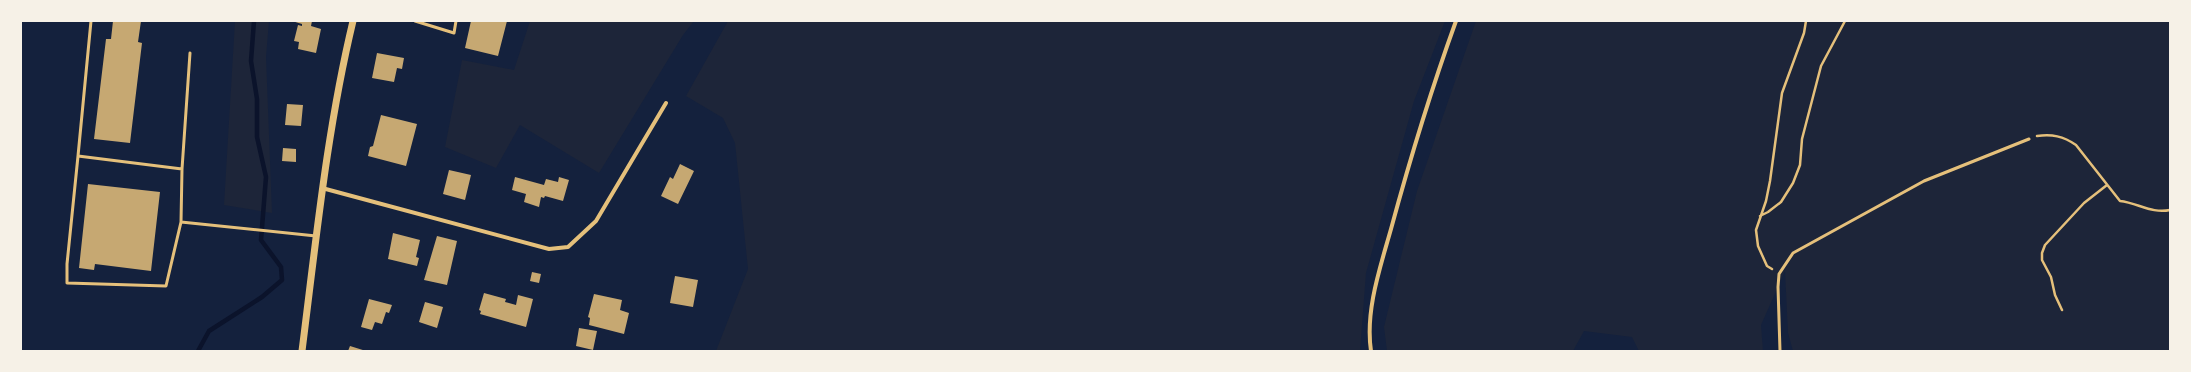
<svg xmlns="http://www.w3.org/2000/svg" width="2191" height="372" viewBox="0 0 2191 372" font-family="Commissioner,sans-serif">
<style>
.green{fill:#1d2539}
.lines{fill:none;stroke-linecap:round;stroke-linejoin:round}
.stream{stroke:#0b132b;stroke-width:4.5}
.building{fill:#c6a872}
.path{stroke:#e5c07b;stroke-width:2.5}
.service{stroke:#e5c07b;stroke-width:3}
.minor{stroke:#e5c07b;stroke-width:4}
.tertiary{stroke:#e5c07b;stroke-width:7}
</style>
<rect width="100%" height="100%" fill="#14213d"/>
<path class="green" d="M 235,21 L 269,21 L 266,57 L 272,213 L 224,205 Z
M 530,21 L 694,21 L 683,35 L 599,173 L 520,125 L 496,168 L 445,147 L 462,60 L 514,70 Z
M 728,21 L 1445,21 L 1414,101 L 1366,273 L 1360,351 L 716,351 L 748,269 L 735,143 L 723,118 L 686,96 Z
M 1476,21 L 2170,21 L 2170,351 L 1793,351 L 1788,333 L 1785,271 L 1761,325 L 1763,351 L 1639,351 L 1632,337 L 1584,331 L 1573,351 L 1387,351 L 1384,327 L 1417,191 Z"/>
<g class="lines">
<path class="stream" d="M 198,351 L 209,331 L 262,297 L 282,280 L 281,267 L 261,240 L 266,177 L 257,137 L 257,99 L 251,61 L 254,21"/>
</g>
<path class="building" d="M 113,21 L 141,21 L 138,42 L 142,43 L 130,143 L 94,139 L 106,39 L 111,39 Z
M 292,21 L 312,21 L 311,26 L 321,29 L 316,53 L 298,49 L 299,42 L 294,41 L 298,25 L 302,26 L 302,24 Z
M 471,21 L 507,21 L 498,56 L 465,48 Z
M 377,53 L 404,58 L 402,69 L 397,68 L 394,82 L 372,78 Z
M 287,104 L 303,105 L 301,126 L 285,125 Z
M 381,115 L 417,124 L 406,166 L 368,156 L 370,147 L 373,146 Z
M 283,148 L 296,149 L 296,162 L 282,161 Z
M 680,164 L 694,171 L 678,204 L 661,196 L 670,177 L 673,179 Z
M 449,170 L 471,175 L 465,200 L 443,194 Z
M 515,177 L 544,185 L 546,179 L 558,182 L 559,177 L 569,180 L 563,201 L 545,196 L 544,198 L 541,197 L 539,207 L 524,202 L 526,194 L 512,190 Z
M 88,184 L 160,192 L 151,271 L 95,264 L 94,270 L 79,268 Z
M 393,233 L 420,240 L 416,257 L 419,258 L 417,266 L 388,259 Z
M 437,236 L 457,241 L 447,285 L 424,280 Z
M 532,272 L 541,274 L 539,283 L 530,281 Z
M 675,276 L 698,280 L 693,307 L 670,303 Z
M 484,293 L 506,299 L 505,302 L 516,305 L 518,295 L 533,299 L 526,327 L 480,314 L 481,311 L 479,310 Z
M 594,294 L 622,300 L 620,310 L 629,313 L 624,334 L 589,325 L 590,318 L 588,317 Z
M 369,299 L 392,305 L 389,313 L 386,312 L 382,324 L 375,322 L 372,330 L 361,327 Z
M 425,302 L 443,307 L 437,328 L 419,322 Z
M 579,328 L 597,331 L 593,350 L 576,346 Z
M 350,346 L 366,351 L 348,351 Z"/>
<g class="lines">
<path class="path" d="M 2037,136 C 2052,134 2063,136 2076,145 L 2120,201 C 2138,203 2152,214 2170,210
M 1760,216 L 1768,212 L 1781,202 L 1793,183 L 1800,165 L 1802,139 L 1821,66 L 1845,21
M 1772,269 L 1767,266 L 1758,246 L 1756,230 L 1766,201 L 1770,181 L 1782,93 L 1804,33 L 1806,21
M 2062,310 L 2055,295 L 2051,277 L 2042,260 L 2042,253 L 2045,245 L 2084,203 L 2107,185"/>
<path class="service" d="M 415,21 L 454,33 L 456,21
M 78,156 L 91,21
M 182,169 L 190,53
M 181,222 L 166,286 L 67,283 L 67,264 L 78,156 L 182,169 L 181,222 L 316,236
M 1780,351 L 1778,287 L 1779,274 L 1793,253 L 1924,181 L 2029,139"/>
<path class="minor" d="M 322,188 L 549,249 L 568,247 L 596,221 L 666,103
M 1371,351 C 1365,311 1380,268 1391,229 C 1410,159 1431,90 1456,21"/>
<path class="tertiary" d="M 302,351 C 316,241 327,129 353,21"/>
</g>
<rect width="2191" height="372" fill="none" stroke="#f6f1e7" stroke-width="44"/>
</svg>
